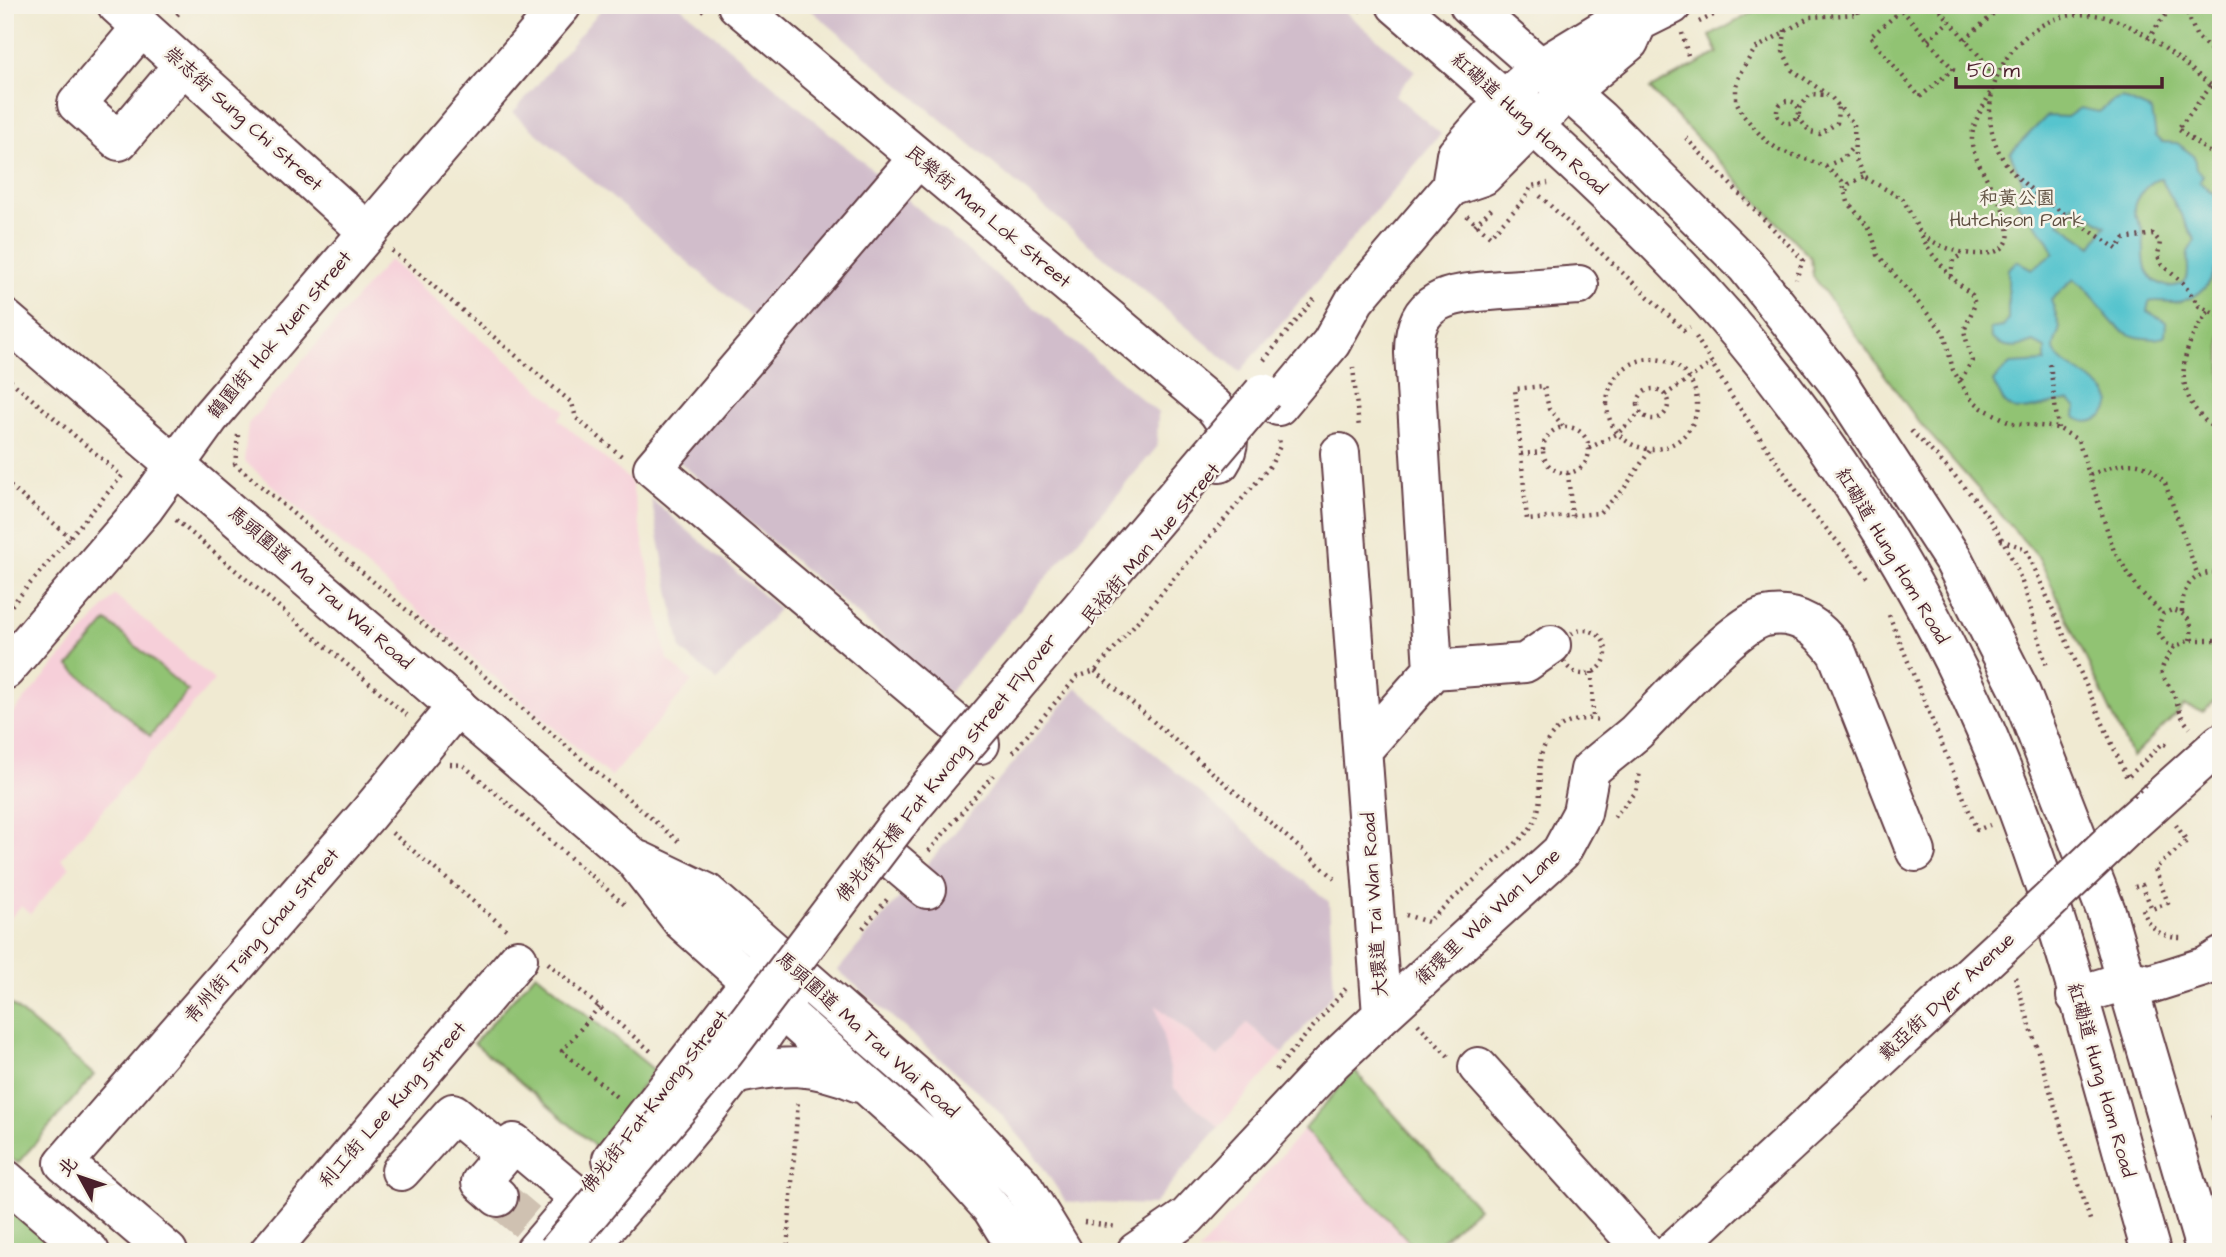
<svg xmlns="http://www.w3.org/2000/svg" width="2226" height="1257" viewBox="0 0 2226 1257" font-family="'Architects Daughter','LXGW WenKai TC',sans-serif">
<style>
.built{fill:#f6cfd9}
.industrial{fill:#d1bdcb}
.green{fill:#91c373;stroke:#6e714f;stroke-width:2}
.water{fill:#57c4ce;stroke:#50727c;stroke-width:2;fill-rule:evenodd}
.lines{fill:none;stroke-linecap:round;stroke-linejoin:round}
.minor-tunnel{stroke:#cfc1b1;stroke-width:38;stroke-dasharray:38 19;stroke-linecap:butt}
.minor-casing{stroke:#633d44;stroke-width:42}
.major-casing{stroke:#633d44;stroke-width:42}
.path{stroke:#633d44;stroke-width:4.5;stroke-dasharray:2 5;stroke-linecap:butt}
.minor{stroke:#fff;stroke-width:38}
.major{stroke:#fff;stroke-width:38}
.minor-bridge-casing{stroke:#633d44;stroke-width:42;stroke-linecap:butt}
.major-bridge-casing{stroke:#633d44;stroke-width:42;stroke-linecap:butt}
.path-bridge{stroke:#633d44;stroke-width:4.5;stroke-dasharray:2 5;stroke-linecap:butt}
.minor-bridge{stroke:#fff;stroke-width:38}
.major-bridge{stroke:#fff;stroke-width:38}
.labels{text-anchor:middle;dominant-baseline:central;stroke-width:5;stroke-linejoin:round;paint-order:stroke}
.street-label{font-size:19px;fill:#4a1f2b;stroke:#f7f3e8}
.park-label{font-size:19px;fill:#5f5041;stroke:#f7f3e8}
</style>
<rect width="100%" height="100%" fill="#f7f3e8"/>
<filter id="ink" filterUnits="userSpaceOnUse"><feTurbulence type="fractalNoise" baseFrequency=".0143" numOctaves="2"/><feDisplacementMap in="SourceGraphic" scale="14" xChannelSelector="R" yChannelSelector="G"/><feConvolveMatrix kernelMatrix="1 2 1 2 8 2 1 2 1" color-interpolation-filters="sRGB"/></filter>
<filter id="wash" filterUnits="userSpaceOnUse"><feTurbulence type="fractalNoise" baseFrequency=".00686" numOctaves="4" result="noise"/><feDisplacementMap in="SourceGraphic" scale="28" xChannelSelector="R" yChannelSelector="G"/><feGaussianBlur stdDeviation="1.57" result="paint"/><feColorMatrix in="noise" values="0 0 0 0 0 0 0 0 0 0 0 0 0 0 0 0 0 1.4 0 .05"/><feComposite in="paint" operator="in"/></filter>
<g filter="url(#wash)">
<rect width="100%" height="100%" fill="#f0ead2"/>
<path class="built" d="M 389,260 L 565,411 L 558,419 L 631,481 L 667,659 L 692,681 L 611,777 L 244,461 L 248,424 Z
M 115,595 L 214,680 L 61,859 L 70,867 L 30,914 L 21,906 L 5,924 L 5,722 Z
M 1155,1004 L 1218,1057 L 1247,1023 L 1283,1053 L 1219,1127 L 1174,1088 Z
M 1304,1129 L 1419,1252 L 1198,1252 Z"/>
<path class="industrial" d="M 605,5 L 679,5 L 1158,413 L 1157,447 L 949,693 L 676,459 L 778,339 L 513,113 Z
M 805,5 L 1337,5 L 1415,71 L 1395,95 L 1441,134 L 1240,372 Z
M 651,499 L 779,609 L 717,681 L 681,650 Z
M 1077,688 L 1329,902 L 1334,992 L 1283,1053 L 1247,1023 L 1218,1057 L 1156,1005 L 1174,1088 L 1219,1127 L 1153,1205 L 1066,1202 L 1032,1151 L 993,1105 L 838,970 Z"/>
<path class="green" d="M 1766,5 L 2221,5 L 2221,696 L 2203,712 L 2184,706 L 2132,757 L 2039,558 L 1919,422 L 1813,276 L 1811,258 L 1650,89 L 1718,53 L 1710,36 Z
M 107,621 L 188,691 L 150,736 L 69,666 Z
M 536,973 L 654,1070 L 596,1147 L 474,1043 Z
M 5,999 L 94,1075 L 18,1163 L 5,1155 Z
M 1354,1070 L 1478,1208 L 1428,1252 L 1419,1252 L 1304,1129 Z
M 5,1204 L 60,1252 L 5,1252 Z"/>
<path class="water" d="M 2122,98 L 2152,111 L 2156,136 L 2162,142 L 2177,143 L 2194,156 L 2196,169 L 2203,175 L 2200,182 L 2221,201 C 2221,240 2226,289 2182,301 C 2170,304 2160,299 2149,302 L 2147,311 L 2166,322 L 2165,335 C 2159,340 2152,339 2144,338 C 2105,334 2102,296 2074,279 L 2051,300 L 2060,327 C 2059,334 2054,341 2054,348 C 2054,366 2101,376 2111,402 C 2106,418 2090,428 2075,417 L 2076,407 L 2069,401 C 2043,401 2012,425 2000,395 C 1998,389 1994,387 1993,381 L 2010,364 L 2045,362 L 2045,348 L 2034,342 C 2018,348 2005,350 1991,338 L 1990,329 L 2002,327 L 2008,321 L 2008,269 L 2017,261 L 2032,269 L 2054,253 L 2048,239 L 2017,203 L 2022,180 L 2010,153 L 2047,116 L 2067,117 L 2080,108 L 2099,112 L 2113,101 ZM 2161,179 L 2195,240 L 2188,252 C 2185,270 2197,283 2169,287 C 2137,278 2146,258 2143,234 C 2143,225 2134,218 2134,209 C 2134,198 2151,179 2161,179 ZM 2073,204 L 2106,226 L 2092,246 L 2059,223 Z"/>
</g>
<g filter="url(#ink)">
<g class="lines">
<path class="minor-tunnel" d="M 498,1197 L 530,1224"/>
<defs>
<path id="minor" d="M 117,5 L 368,232
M 737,5 L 1214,407 C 1230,424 1233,443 1220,463
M 141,28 L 77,104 L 119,141 L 183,65
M 1540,68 L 1614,23 L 1638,22 L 1672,5
M 1568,93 L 1629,42 L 1638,22
M 918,158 L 653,468 L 980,744
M 5,670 L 145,507 L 210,417 L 562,5
M 1433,670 L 1414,353 C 1413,293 1456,294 1502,290 C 1528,289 1553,287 1579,285
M 1364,748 L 1433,670 L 1525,663 L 1551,645
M 2127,827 L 2221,743
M 888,856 L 927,889
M 2076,996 L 2128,980 L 2150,984 L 2207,966 L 2221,957
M 1382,1015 L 1561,852 L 1582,813 L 1590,770 C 1605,757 1621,745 1636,732 C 1661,707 1735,624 1765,617 C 1798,610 1819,628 1837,653 L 1916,852
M 1478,1067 L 1645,1252
M 612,1159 L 771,955
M 401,1171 L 453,1113 L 504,1155
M 498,1197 L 481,1182 L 514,1143 L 600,1215
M 168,1252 L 64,1163 L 368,814 L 457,706
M 269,1252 L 518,959
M 534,1252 L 574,1205
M 585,1252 C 659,1164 741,1080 797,981
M 1136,1252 L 1187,1217 L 1332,1062 L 1382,1015 L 1340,453
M 1672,1252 L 2025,924"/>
<path id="major" d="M 1396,5 C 1492,88 1589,172 1677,264 C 1816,409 1928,586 2003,772 C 2064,924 2105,1094 2151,1252
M 1469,5 L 1599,119 L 1746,266 L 1839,384 L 1954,561 L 2020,691 L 2106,911 L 2206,1252
M 1451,187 L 1456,155 L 1504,100 L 1523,83
M 5,319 L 633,858 L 682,921 L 935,1146 L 992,1209 L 1019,1252
M 1278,406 L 1331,343 L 1355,300 L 1451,187 L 1483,176 L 1551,108
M 640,861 L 707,893 L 930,1088 L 1022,1185 L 1063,1252
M 734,1075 C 784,1064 812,1063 859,1083
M 5,1179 L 90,1252"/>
</defs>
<use href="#minor" class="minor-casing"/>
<use href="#major" class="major-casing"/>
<path class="path" d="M 697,5 L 706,13
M 1355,5 L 1365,14
M 1857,5 L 1859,14 L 1810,17 L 1755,49 L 1740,73 L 1736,86 L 1736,101 L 1743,115 L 1765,140 L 1779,150 L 1825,166 L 1842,181 L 1848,202 L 1871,231 L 1878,255 L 1944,333 L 1953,370 L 1969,397 L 1982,408 L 2012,423 L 2058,428 L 2078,440 L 2114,551 L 2139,590 L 2163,614
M 1936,5 L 1988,66 L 1993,82
M 2185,7 L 2196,35 L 2221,60
M 1902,10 L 1953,69 L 1920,97 L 1870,37 Z
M 177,15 L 186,5
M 1699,22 L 1734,5
M 1785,30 L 1783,51 L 1792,70 L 1831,97 L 1854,124 L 1855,158 L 1864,177 L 1903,199 L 1929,250 L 1951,277 L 1972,295 L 1975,304 L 1964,331 L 1972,361 L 1959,383
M 1682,33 L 1689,59
M 1965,39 L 2004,5
M 2148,39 C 2155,30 2164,12 2175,8 C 2187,2 2202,11 2215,5
M 1928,40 L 1949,21
M 2211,86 L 2178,129 L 2221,161
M 2221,93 C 2185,66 2145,25 2101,16 C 2020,0 1959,99 2007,165 C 2031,197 2084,225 2117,249 L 2124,239 L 2153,234 L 2160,242 L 2158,256 L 2162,265 L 2183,283 L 2199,306 L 2221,316
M1777 112a11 11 0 1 1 22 0a11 11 0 1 1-22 0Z
M 1799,108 L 1811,94 L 1826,95
M 1798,117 L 1810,132 L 1820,134 L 1837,123 L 1838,104
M 1686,138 L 1803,260 L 1796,279
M 1826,166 L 1842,159 L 1854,146
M 1847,191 L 1849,184 L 1864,177
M 1540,196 L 1684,330 L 1690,327
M 1467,216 L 1490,236 L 1525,199 L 1531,186 L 1548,183
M 1475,225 L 1492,208
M 1922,235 C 1940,247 1961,255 1983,254 C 2046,249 1973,171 1972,143 C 1971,123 1982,111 1990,93
M 392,251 L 572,403 L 576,418 L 624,458
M 1951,276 L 1953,260 L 1963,254
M 2208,312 C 2175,355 2172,401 2221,433
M 1696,337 L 1732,397 L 1807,506 L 1870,580
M1607 404a45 45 0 1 1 90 0a45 45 0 1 1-90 0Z
M 1264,360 L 1316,297
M 2050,364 L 2058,428
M 1353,367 L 1359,428
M 5,376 L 122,476 L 5,613
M1638 404a15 15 0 1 1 30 0a15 15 0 1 1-30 0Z
M 1665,395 L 1712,363
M 1563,426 L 1549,409 L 1544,386 L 1515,389 L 1527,520 L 1599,513 L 1623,490 L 1651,449
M1543 450a23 23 0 1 1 46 0a23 23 0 1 1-46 0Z
M 1911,431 C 1952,471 1991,511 2015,565 C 2029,596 2037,634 2047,667
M 238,435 L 235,464 L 678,841
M 1589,448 L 1617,434 L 1641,412
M 1521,454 L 1542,452
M 1568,473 L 1572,516
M 2090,475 C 2121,463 2141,453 2165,483 L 2198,576
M 5,482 L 70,537
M 176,520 L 407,715
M 2001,540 L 2026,549 L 2127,778 L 2163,743 L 2170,747
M 2182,612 C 2181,587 2194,570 2221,573
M 1889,615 L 1977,830 L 1990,825
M1562 652a22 22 0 1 1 44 0a22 22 0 1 1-44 0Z
M 2190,640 C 2194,624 2189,614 2172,610 L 2163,614 L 2157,630 L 2166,644 L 2174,647 L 2190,640 L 2221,640
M 2174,647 C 2152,680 2164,670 2175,698 C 2181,712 2179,715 2190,728
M 1095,671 L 1338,881
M 1592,672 L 1593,719
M 1013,752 L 1077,677 L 1095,671 L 1271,465 L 1280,446 L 1279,437
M 450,764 L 463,765 L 626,906
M 1614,817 L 1636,792 L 1640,772
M 392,833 L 506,929
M 929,851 L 993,775
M 2135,887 L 2142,885 L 2152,909 L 2168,903 L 2155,869 L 2187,841 L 2176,825
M 2143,909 C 2149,929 2162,938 2182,938
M 1406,915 L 1428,922 C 1450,901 1473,881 1496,861 C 1507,850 1522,840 1531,827 C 1553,795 1522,759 1559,728 C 1570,720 1586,717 1600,720
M 863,928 L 889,897
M 548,963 L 653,1053
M 2015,977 L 2091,1223
M 599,1007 L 562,1051 L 619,1099
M 1418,1024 L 1448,1056
M 1276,1070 L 1348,986
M 2211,1118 L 2221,1115
M 1084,1222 L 1116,1227
M 787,1252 L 798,1100"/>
<use href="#minor" class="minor"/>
<use href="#major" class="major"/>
<defs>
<path id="minor-bridge" d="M 2025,924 L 2127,827"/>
<path id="major-bridge" d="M 557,1252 L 724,1053 L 896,826 L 1263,393"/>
</defs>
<use href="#minor-bridge" class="minor-bridge-casing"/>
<use href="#major-bridge" class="major-bridge-casing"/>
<path class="path-bridge" d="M 2134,796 L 2145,785"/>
<use href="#minor-bridge" class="minor-bridge"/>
<use href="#major-bridge" class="major-bridge"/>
</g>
</g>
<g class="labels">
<g class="street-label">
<text transform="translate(243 119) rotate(42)">崇志街 Sung Chi Street</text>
<text transform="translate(1529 124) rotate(42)">紅磡道 Hung Hom Road</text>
<text transform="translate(988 217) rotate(40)">民樂街 Man Lok Street</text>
<text transform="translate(280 335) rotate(-50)">鶴園街 Hok Yuen Street</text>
<text transform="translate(1151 544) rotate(-50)">民裕街 Man Yue Street</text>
<text transform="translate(1892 556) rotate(59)">紅磡道 Hung Hom Road</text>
<text transform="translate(320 588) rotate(41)">馬頭圍道 Ma Tau Wai Road</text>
<text transform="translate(947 768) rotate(-51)">佛光街天橋 Fat Kwong Street Flyover</text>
<text transform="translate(1375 905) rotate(-94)">大環道 Tai Wan Road</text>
<text transform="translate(1488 917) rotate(-43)">衛環里 Wai Wan Lane</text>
<text transform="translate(262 936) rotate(-49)">青州街 Tsing Chau Street</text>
<text transform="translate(1947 997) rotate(-43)">戴亞街 Dyer Avenue</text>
<text transform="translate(867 1035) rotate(42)">馬頭圍道 Ma Tau Wai Road</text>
<text transform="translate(2101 1080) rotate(74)">紅磡道 Hung Hom Road</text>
<text transform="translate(655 1102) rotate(-52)">佛光街 Fat Kwong Street</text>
<text transform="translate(393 1105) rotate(-49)">利工街 Lee Kung Street</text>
</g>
<g class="park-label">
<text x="2017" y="198">和黃公園<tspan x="2017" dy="22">Hutchison Park</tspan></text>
</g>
</g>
<rect width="2226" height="1257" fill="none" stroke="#f7f3e8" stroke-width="28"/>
<g transform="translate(80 1177) rotate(310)" stroke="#f7f3e8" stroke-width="5" paint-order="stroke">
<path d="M0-5L12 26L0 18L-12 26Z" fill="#4a1f2b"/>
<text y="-10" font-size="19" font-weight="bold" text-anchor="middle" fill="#4a1f2b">北</text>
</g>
<path d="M1956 77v10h206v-10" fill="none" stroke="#4a1f2b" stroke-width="3.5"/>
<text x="1967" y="77" font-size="21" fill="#4a1f2b" stroke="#f7f3e8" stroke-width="5" paint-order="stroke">50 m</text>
</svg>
